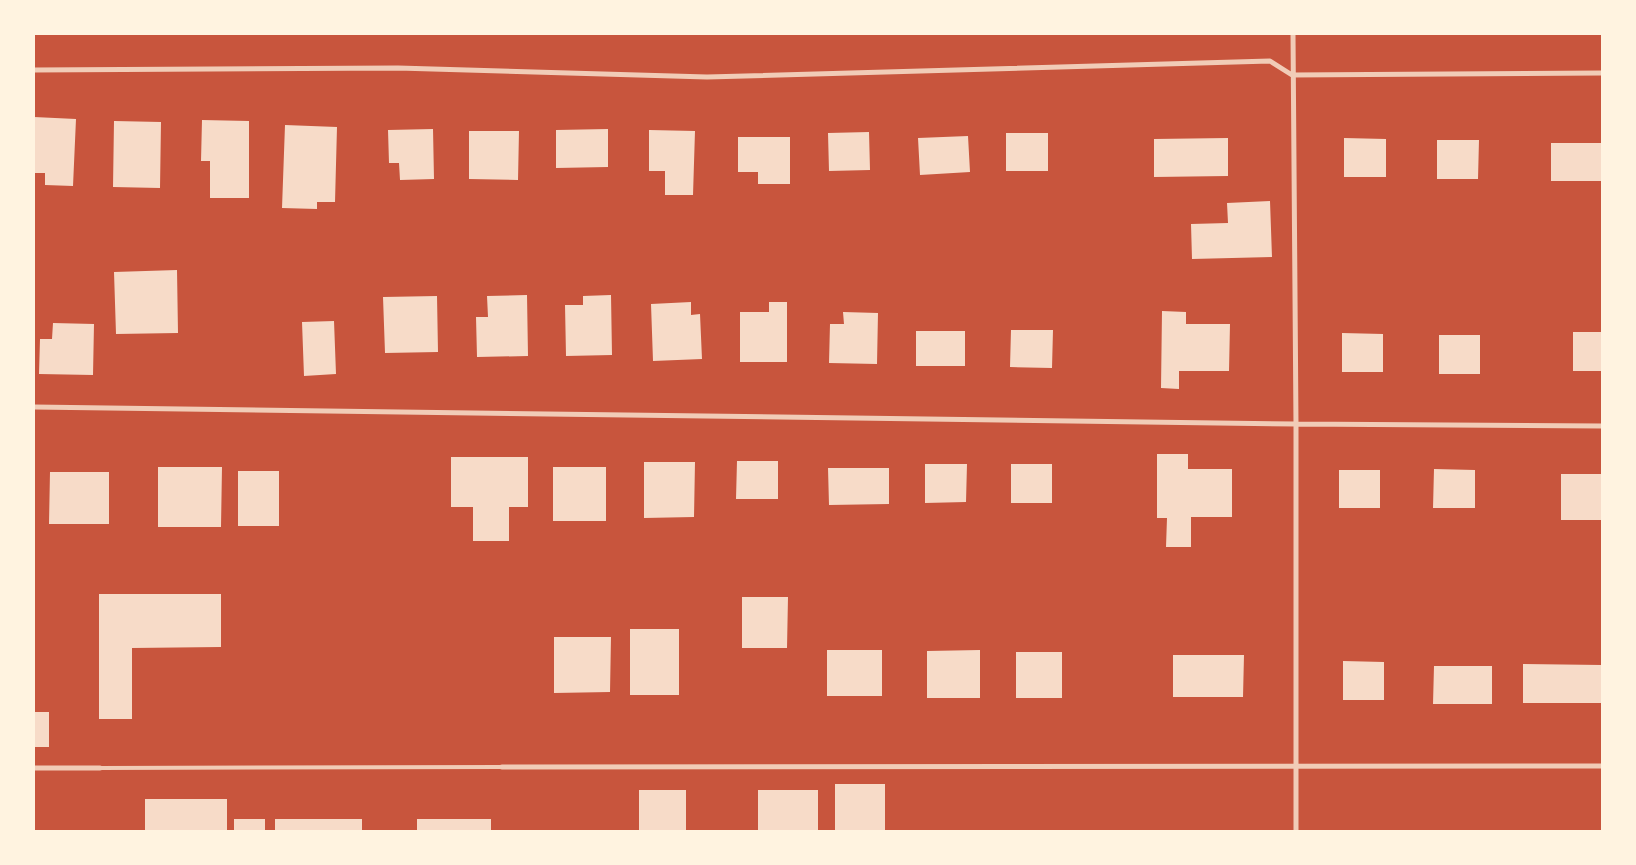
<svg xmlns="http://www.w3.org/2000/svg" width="1636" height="865" viewBox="0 0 1636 865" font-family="Mulish,sans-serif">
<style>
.building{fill:#f7dbc8}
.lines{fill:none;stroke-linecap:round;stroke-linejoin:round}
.service{stroke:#f1ccb7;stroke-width:4}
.minor{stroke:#f1ccb7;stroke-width:5}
</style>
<rect width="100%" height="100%" fill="#c8553d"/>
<path class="building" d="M 34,117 L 76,119 L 73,186 L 45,185 L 45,173 L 34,173 Z
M 202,120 L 249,121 L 249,198 L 210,198 L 210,161 L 201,161 Z
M 114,121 L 161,122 L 160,188 L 113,187 Z
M 285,125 L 337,127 L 335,202 L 317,202 L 317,209 L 282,208 Z
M 433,129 L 434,179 L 400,180 L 399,163 L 389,163 L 388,130 Z
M 608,129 L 608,167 L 556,168 L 556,130 Z
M 649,130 L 695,131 L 693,195 L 665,195 L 665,171 L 649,171 Z
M 469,131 L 519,131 L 518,180 L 469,179 Z
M 869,132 L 870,170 L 829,171 L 828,133 Z
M 1006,133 L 1048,133 L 1048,171 L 1006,171 Z
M 968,136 L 970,172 L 920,175 L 918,138 Z
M 738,137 L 790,137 L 790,184 L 758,184 L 758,172 L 738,172 Z
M 1228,138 L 1228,176 L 1154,177 L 1154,139 Z
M 1344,138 L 1386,139 L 1386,177 L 1344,177 Z
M 1437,140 L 1479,140 L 1478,179 L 1437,179 Z
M 1551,143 L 1602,143 L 1602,181 L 1551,181 Z
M 1270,201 L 1272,257 L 1192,259 L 1191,224 L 1228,223 L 1227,203 Z
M 177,270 L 178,333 L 116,334 L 114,272 Z
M 527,295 L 528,356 L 477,357 L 476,317 L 488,317 L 487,296 Z
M 611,295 L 612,355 L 566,356 L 565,305 L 583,305 L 583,296 Z
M 437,296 L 438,352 L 385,353 L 383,297 Z
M 691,302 L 691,315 L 700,314 L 702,359 L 653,361 L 651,304 Z
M 769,302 L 787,302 L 787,362 L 740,362 L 740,312 L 769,312 Z
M 1162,311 L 1186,312 L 1186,324 L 1230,324 L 1229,371 L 1179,371 L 1179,389 L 1161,388 Z
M 843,312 L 878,313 L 877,364 L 829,363 L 830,324 L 844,324 Z
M 334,321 L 336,374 L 304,376 L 302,322 Z
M 53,323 L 94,324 L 93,375 L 39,374 L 40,339 L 52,339 Z
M 1011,330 L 1053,330 L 1052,368 L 1010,367 Z
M 916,331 L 965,331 L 965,366 L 916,366 Z
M 1573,332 L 1602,332 L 1602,371 L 1573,371 Z
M 1342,333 L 1383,334 L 1383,372 L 1342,372 Z
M 1439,335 L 1480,335 L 1480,374 L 1439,374 Z
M 1157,454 L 1188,454 L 1188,469 L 1232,469 L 1232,517 L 1191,517 L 1191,547 L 1166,547 L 1167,518 L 1157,518 Z
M 451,457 L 528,457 L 528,507 L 509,507 L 509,541 L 473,541 L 473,507 L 451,507 Z
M 737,461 L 778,461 L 778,499 L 736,499 Z
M 644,462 L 695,462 L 694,517 L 644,518 Z
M 925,464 L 967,464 L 966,502 L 925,503 Z
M 1011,464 L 1052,464 L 1052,503 L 1011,503 Z
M 158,467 L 222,467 L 221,527 L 158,527 Z
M 553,467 L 606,467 L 606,521 L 553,521 Z
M 828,468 L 889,468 L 889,504 L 829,505 Z
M 1434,469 L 1475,470 L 1475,508 L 1433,508 Z
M 1339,470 L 1380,470 L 1380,508 L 1339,508 Z
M 238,471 L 279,471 L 279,526 L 238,526 Z
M 50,472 L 109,472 L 109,524 L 49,524 Z
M 1561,474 L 1602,474 L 1602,520 L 1561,520 Z
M 99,594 L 221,594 L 221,647 L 132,648 L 132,719 L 99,719 Z
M 742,597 L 788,597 L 787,648 L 742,648 Z
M 630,629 L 679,629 L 679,695 L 630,695 Z
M 554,637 L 611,637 L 610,692 L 554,693 Z
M 827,650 L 882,650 L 882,696 L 827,696 Z
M 980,650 L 980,698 L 927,698 L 927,651 Z
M 1016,652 L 1062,652 L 1062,698 L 1016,698 Z
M 1173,655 L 1244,655 L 1243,697 L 1173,697 Z
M 1343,661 L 1384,662 L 1384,700 L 1343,700 Z
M 1523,664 L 1602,665 L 1602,703 L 1523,703 Z
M 1434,666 L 1492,666 L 1492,704 L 1433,704 Z
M 34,712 L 49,712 L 49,747 L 34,747 Z
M 835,784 L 885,784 L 885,831 L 835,831 Z
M 639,790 L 686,790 L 686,831 L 639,831 Z
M 758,790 L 818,790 L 818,831 L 758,831 Z
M 145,799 L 227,799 L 227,831 L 145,831 Z
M 234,819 L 265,819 L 265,831 L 234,831 Z
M 275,819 L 362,819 L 362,831 L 275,831 Z
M 417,819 L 491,819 L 491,831 L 417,831 Z"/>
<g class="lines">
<path class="service" d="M 100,768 L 502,767"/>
<path class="minor" d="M 1293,34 L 1296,424 L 1296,831
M 34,70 L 398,68 L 707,77 L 1270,61 L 1292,75 L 1602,73
M 34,407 L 1296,424 L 1602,426
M 502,767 L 1602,766
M 34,768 L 100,768"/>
</g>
<rect width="1636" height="865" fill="none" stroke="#fff3e0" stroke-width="70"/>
</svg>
